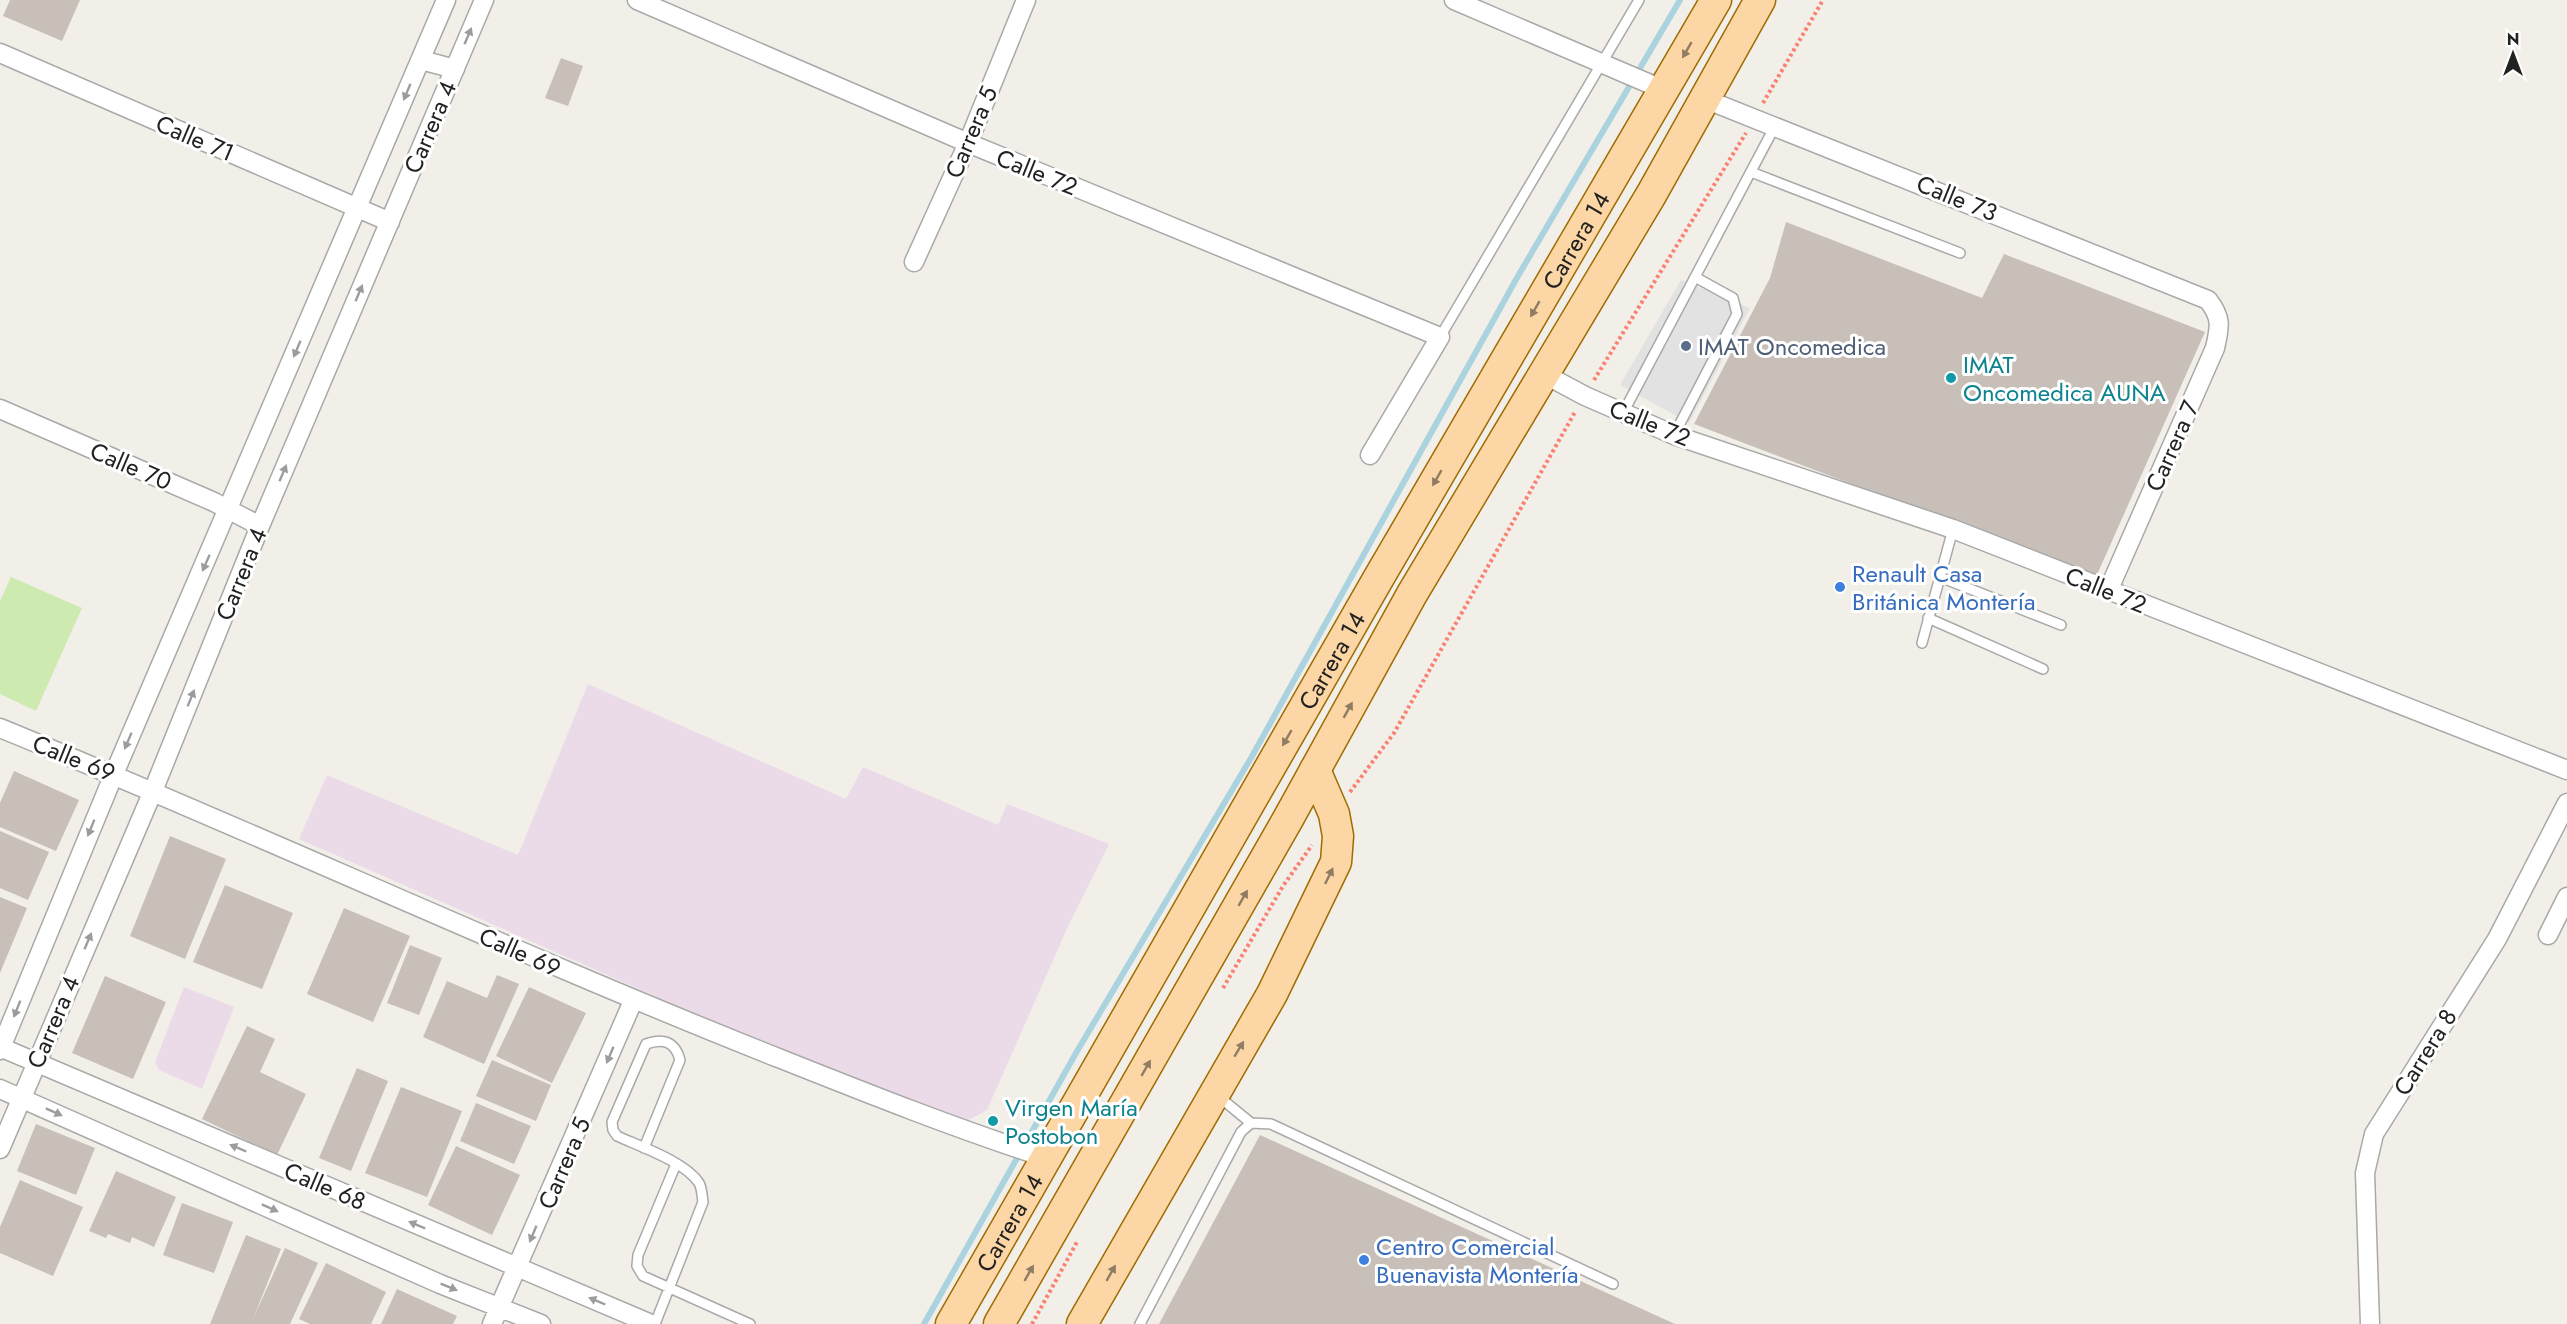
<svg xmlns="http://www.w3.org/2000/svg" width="2567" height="1324" viewBox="0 0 2567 1324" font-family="Jost,sans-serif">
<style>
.industrial{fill:#ebdbe8}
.grass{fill:#cdebb0}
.parking{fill:#e2e2e2}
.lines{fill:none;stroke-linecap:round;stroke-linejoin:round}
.stream{stroke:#aad3df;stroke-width:6}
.building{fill:#c7bfb8}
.lane-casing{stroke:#a9a9a9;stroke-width:12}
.street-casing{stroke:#a9a9a9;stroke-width:21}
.primary-casing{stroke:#a06b00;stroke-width:33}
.path{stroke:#fa8072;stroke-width:4;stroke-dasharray:3 3;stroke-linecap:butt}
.lane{stroke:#fff;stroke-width:9}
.street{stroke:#fff;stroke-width:18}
.primary{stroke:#fcd6a4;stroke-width:30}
.oneway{fill:#9c9c9c}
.oneway2{fill:#8f7c63}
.service-dot{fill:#5c6f8a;stroke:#fff;stroke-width:2}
.culture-dot{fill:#0f9aa8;stroke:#fff;stroke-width:2}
.shop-dot{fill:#3f7fe0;stroke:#fff;stroke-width:2}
.labels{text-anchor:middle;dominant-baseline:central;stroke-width:6;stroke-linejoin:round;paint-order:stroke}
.street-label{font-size:24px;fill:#222;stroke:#fff}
.service-label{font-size:24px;fill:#4e5e75;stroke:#fff;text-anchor:start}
.culture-label{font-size:24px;fill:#0d838f;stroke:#fff;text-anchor:start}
.shop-label{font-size:24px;fill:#366cbe;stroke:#fff;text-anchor:start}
</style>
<rect width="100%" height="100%" fill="#f2efe9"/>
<path class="industrial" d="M 588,684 L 846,799 L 863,767 L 998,825 L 1007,804 L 1109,844 L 1070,922 L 987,1110 L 954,1128 L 299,839 L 327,775 L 518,855 Z
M 184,987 L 234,1007 L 202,1089 L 159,1070 L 155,1062 Z"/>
<path class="grass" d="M 11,577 L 82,608 L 36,711 L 0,694 L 0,601 Z"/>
<path class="parking" d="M 1681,280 L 1750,308 L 1689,423 L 1620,385 Z"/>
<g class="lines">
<path class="stream" d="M 924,1324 L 1076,1053 L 1251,758 L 1518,276 L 1680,0"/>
</g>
<path class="building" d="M 10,0 L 80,0 L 62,41 L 3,16 Z
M 561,58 L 583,66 L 568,106 L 545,98 Z
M 1786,222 L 1982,298 L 2004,254 L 2205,332 L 2096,577 L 1694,424 L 1770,278 Z
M 14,771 L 79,800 L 56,851 L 0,827 L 0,803 Z
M 0,831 L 49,852 L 28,900 L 0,888 Z
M 170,836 L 226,859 L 185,959 L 130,936 Z
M 225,885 L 293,913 L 262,989 L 193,962 Z
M 0,897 L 27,908 L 0,973 Z
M 344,908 L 410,936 L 373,1022 L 307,994 Z
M 410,945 L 442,958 L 419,1015 L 387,1003 Z
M 497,975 L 519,984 L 484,1064 L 423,1037 L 447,981 L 487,998 Z
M 105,976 L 166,1002 L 133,1079 L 72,1053 Z
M 529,987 L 586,1013 L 552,1083 L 496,1056 Z
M 247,1026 L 275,1039 L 260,1072 L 306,1094 L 277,1155 L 202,1119 Z
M 492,1060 L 551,1085 L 536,1121 L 476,1096 Z
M 357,1068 L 388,1081 L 351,1171 L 319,1158 Z
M 401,1087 L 462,1111 L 427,1197 L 365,1173 Z
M 476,1103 L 531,1126 L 514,1164 L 460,1141 Z
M 36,1124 L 95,1148 L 76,1195 L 17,1171 Z
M 1260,1135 L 1675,1324 L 1159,1324 Z
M 456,1146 L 520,1175 L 492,1235 L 428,1205 Z
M 116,1171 L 176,1197 L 154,1247 L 132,1237 L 130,1243 L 108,1234 L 106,1238 L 89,1231 Z
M 20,1180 L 83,1207 L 53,1276 L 0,1253 L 0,1227 Z
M 182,1203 L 233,1222 L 214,1273 L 163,1255 Z
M 246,1235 L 281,1249 L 253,1319 L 285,1248 L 318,1263 L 290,1324 L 210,1324 Z
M 326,1263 L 386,1292 L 371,1324 L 310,1324 L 299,1319 Z
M 397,1289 L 457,1316 L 453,1324 L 381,1324 Z"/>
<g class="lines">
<defs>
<path id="lane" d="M 1751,172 L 1960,253
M 1440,337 L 1639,0
M 1623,413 L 1775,126
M 1674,435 L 1737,314 L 1733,298 L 1695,277
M 1940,577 L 2061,625
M 1928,618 L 2043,669
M 1922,643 L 1953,529
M 1218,1096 L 1251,1123
M 644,1148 L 680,1060 C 675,1041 663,1038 646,1044 L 612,1122 L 613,1130 L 617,1136 C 639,1146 686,1162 699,1183 C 702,1188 702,1196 703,1202 L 655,1324
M 676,1164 L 638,1255 L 637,1266 L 643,1276 L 750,1324
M 1140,1324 L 1241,1132 L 1251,1123 L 1271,1124 L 1613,1284"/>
<path id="street" d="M 637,0 L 968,143 L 1440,337 L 1370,455
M 1454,0 L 1664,90
M 0,53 L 390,222
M 421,60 L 455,69
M 1705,99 L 2208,300 C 2222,318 2220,326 2215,348 L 2108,591
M 914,262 L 968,143 L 1026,0
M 1544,374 L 1585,396 L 1674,435 L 1953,529 L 2567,770
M 0,409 L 214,502 L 260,526
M 0,728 C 262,835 518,955 781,1059 C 869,1094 957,1129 1047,1158
M 2548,935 L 2567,897
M 0,1047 L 651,1324
M 0,1050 L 114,774 L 446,0
M 0,1089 L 440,1284 L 541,1324
M 0,1149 L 153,791 L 260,526 L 484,0
M 492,1324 L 633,1001
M 2370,1324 L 2365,1173 L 2374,1134 L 2497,939 L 2567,803"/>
<g id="primary">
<path id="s1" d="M 951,1324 L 1378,579 L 1716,0"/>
<path d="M 999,1324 L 1288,819 L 1412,594 L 1651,195 L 1760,0"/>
<path d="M 1082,1324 L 1272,994 L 1336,862 L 1338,836 L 1334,814 L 1315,770"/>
</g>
</defs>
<use href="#lane" class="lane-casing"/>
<use href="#street" class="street-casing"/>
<use href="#primary" class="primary-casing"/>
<path class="path" d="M 1763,103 L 1823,0
M 1594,380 L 1746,133
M 1350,792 L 1394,733 L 1575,412
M 1223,988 L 1283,886 L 1312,845
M 1032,1324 L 1077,1242"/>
<use href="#lane" class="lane"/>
<use href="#street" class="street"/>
<use href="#primary" class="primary"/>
</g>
<defs><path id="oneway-solid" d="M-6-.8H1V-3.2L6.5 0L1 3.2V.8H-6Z" transform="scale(1.5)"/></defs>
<g class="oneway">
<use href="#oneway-solid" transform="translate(468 36) rotate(-67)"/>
<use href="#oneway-solid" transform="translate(407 92) rotate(113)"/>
<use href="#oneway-solid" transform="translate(359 293) rotate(-67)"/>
<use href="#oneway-solid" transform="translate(297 349) rotate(113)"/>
<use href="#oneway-solid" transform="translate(283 473) rotate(-67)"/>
<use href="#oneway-solid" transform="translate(206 563) rotate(114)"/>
<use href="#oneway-solid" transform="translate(191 698) rotate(-68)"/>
<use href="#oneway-solid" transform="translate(128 741) rotate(113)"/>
<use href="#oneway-solid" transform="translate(91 828) rotate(112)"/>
<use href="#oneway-solid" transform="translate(88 941) rotate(-67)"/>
<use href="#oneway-solid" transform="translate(17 1009) rotate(112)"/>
<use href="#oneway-solid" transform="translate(610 1055) rotate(113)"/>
<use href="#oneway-solid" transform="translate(54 1112) rotate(24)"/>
<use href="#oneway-solid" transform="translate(238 1148) rotate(-157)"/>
<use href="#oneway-solid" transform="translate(270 1208) rotate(24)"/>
<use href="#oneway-solid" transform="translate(417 1225) rotate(-157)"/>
<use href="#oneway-solid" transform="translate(533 1234) rotate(113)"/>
<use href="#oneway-solid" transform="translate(449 1287) rotate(22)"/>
<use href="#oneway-solid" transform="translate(597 1301) rotate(-157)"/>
</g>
<g class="oneway2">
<use href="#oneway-solid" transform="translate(1687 50) rotate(120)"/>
<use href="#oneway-solid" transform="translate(1535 309) rotate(120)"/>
<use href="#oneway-solid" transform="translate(1437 478) rotate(120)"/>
<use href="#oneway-solid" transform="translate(1348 710) rotate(-61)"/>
<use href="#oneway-solid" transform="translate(1287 738) rotate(120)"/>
<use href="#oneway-solid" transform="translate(1329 876) rotate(-64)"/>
<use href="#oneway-solid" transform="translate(1243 898) rotate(-60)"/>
<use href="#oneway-solid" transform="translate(1239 1049) rotate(-59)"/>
<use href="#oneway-solid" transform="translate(1146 1068) rotate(-60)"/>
<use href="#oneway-solid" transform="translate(1029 1273) rotate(-60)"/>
<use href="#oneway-solid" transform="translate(1111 1273) rotate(-60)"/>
</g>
<circle class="service-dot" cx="1686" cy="346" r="6"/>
<g class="culture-dot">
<circle cx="1951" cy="378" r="6"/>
<circle cx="993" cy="1121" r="6"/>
</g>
<g class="shop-dot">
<circle cx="1840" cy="587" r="6"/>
<circle cx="1364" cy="1260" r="6"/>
</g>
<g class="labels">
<g class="street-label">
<text transform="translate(430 127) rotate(-67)">Carrera 4</text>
<text transform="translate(971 132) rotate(-67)">Carrera 5</text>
<text transform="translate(195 138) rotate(23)">Calle 71</text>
<text transform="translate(1037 172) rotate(22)">Calle 72</text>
<text transform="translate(1957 198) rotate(22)">Calle 73</text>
<text stroke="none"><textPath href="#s1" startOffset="1251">Carrera 14</textPath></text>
<text transform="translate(1650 423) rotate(22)">Calle 72</text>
<text transform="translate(2172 446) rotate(-66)">Carrera 7</text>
<text transform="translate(131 466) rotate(23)">Calle 70</text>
<text transform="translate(241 574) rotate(-68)">Carrera 4</text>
<text transform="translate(2106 590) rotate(22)">Calle 72</text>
<text stroke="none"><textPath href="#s1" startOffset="765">Carrera 14</textPath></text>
<text transform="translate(74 758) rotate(22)">Calle 69</text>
<text transform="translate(520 952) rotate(24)">Calle 69</text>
<text transform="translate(53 1022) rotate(-67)">Carrera 4</text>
<text transform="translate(2425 1052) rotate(-58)">Carrera 8</text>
<text transform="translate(564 1163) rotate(-67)">Carrera 5</text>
<text transform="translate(325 1186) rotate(23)">Calle 68</text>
<text stroke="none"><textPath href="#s1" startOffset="117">Carrera 14</textPath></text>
</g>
<g class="service-label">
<text x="1698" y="346">IMAT Oncomedica</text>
</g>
<g class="culture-label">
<text x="1963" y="364">IMAT<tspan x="1963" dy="28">Oncomedica AUNA</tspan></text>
<text x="1005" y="1107">Virgen María<tspan x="1005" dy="28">Postobon</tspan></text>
</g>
<g class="shop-label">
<text x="1852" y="573">Renault Casa<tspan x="1852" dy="28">Británica Montería</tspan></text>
<text x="1376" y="1246">Centro Comercial<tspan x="1376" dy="28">Buenavista Montería</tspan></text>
</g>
</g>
<g transform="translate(2513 54)" stroke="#ffffff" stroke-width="4.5" paint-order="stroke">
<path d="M0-4.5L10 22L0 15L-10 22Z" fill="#222222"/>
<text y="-9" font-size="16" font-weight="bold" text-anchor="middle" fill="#222222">N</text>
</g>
</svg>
